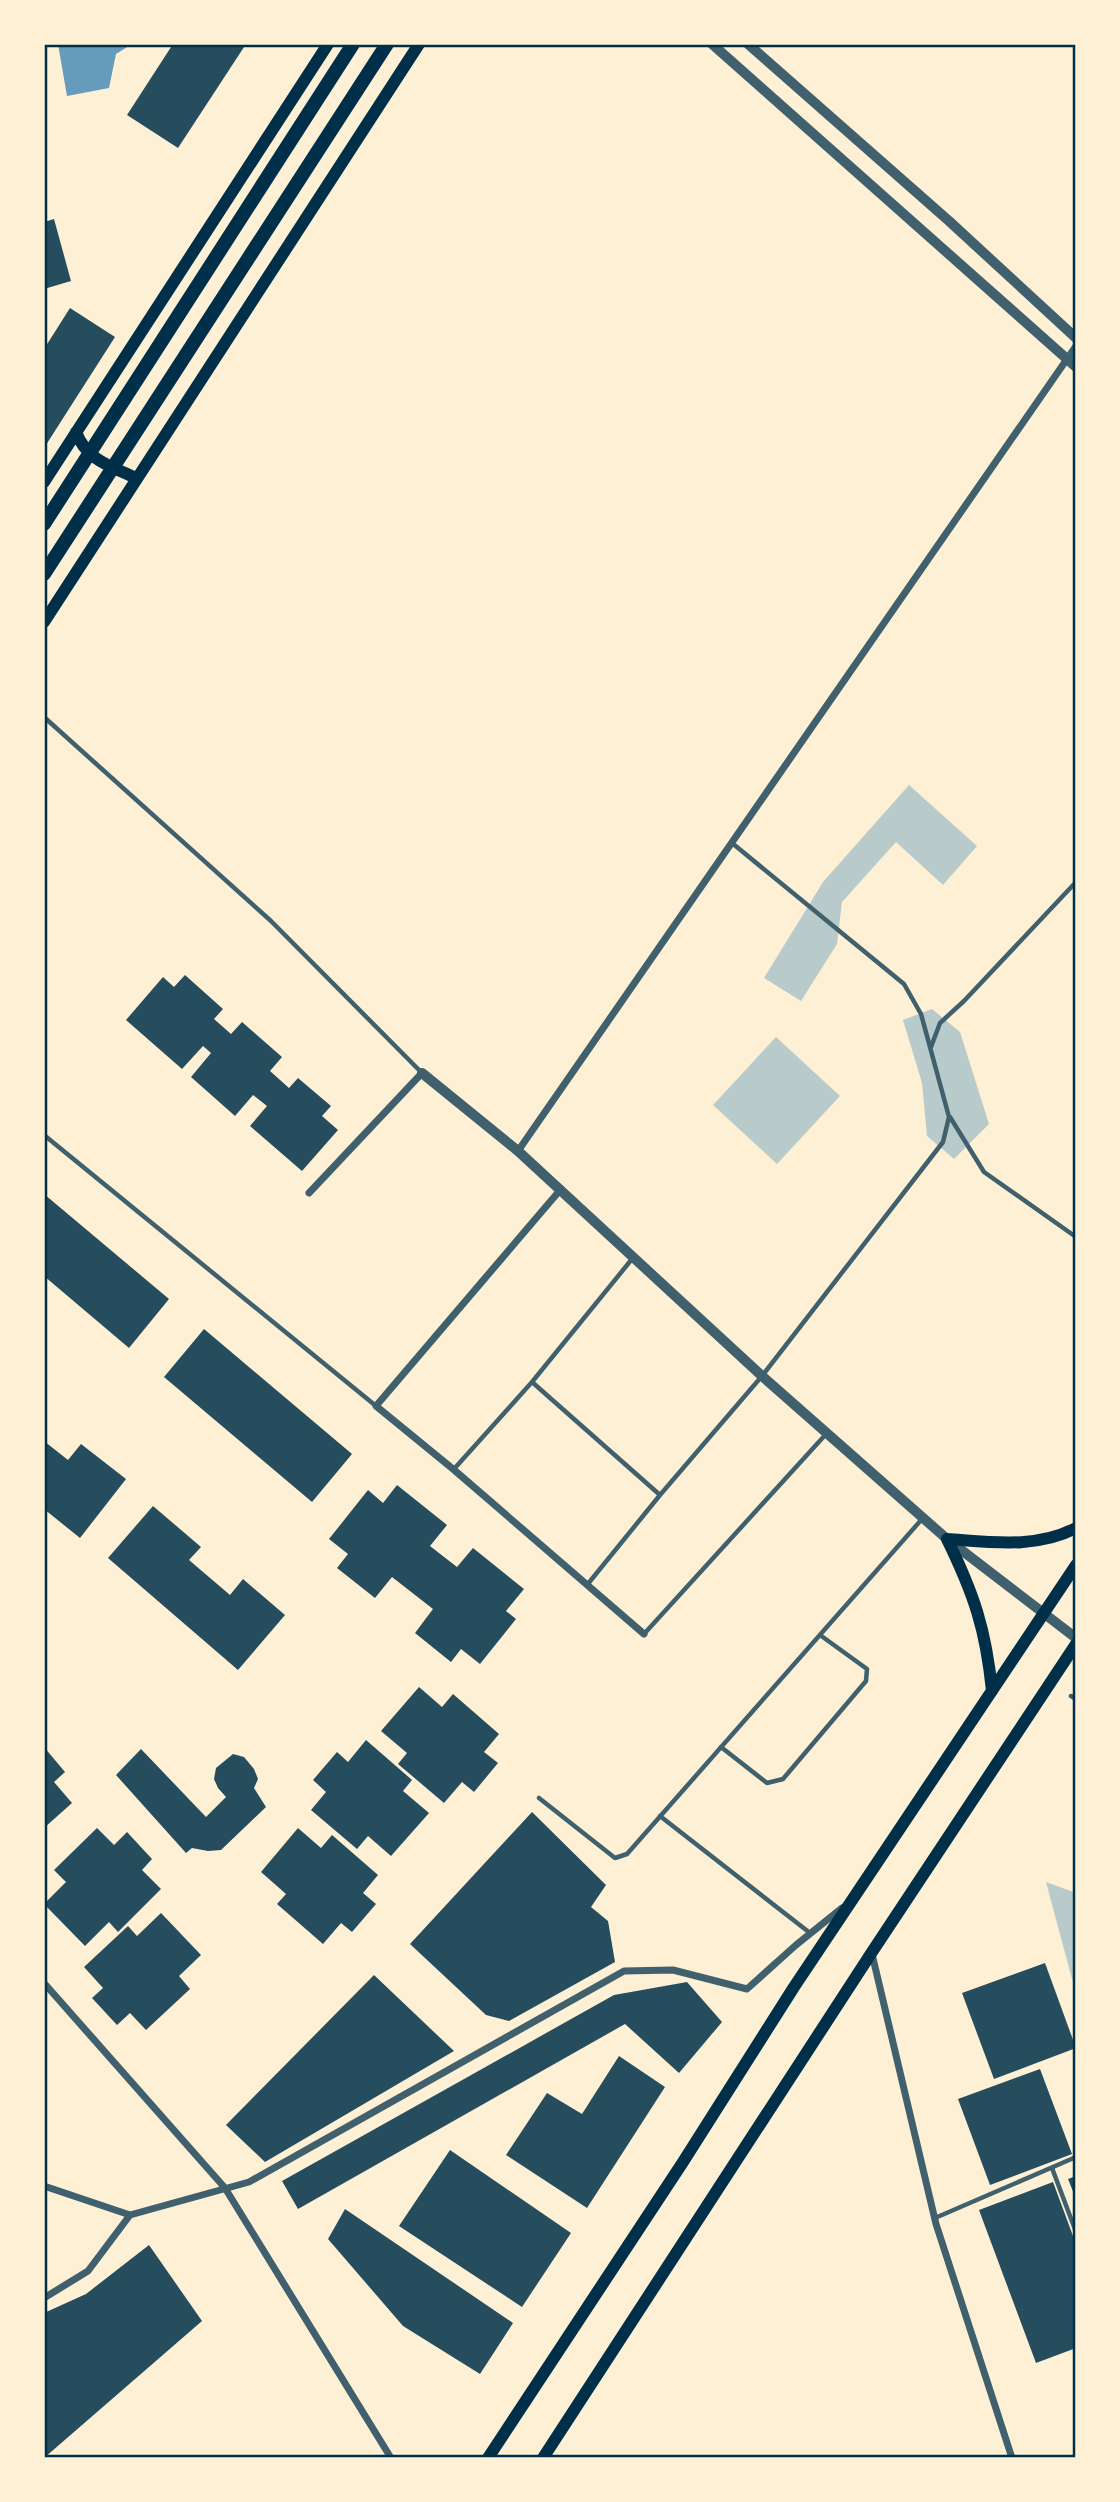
<svg xmlns="http://www.w3.org/2000/svg" width="1120" height="2502" viewBox="0 0 1120 2502" font-family="Helvetica,sans-serif">
<style>
.green{fill:#b9caca}
.water{fill:#669bbc}
.building{fill:#264d5e}
.lines{fill:none;stroke-linecap:round;stroke-linejoin:round}
.service{stroke:#3f606c;stroke-width:4.5}
.minor{stroke:#3f606c;stroke-width:7}
.tertiary{stroke:#3f606c;stroke-width:10}
.secondary{stroke:#003049;stroke-width:12}
.primary{stroke:#003049;stroke-width:12}
.trunk{stroke:#003049;stroke-width:14}
.neatline{fill:none;stroke:#003049;stroke-width:2.5}
</style>
<rect width="100%" height="100%" fill="#fdf0d5"/>
<path class="green" d="M 909,785 L 977,846 L 943,885 L 896,842 L 842,902 L 837,944 L 801,1001 L 764,978 L 823,882 Z
M 932,1009 L 960,1032 L 989,1124 L 954,1159 L 927,1136 L 922,1083 L 903,1020 Z
M 776,1037 L 840,1096 L 777,1164 L 713,1105 Z
M 1046,1882 L 1076,1893 L 1076,1994 Z"/>
<path class="water" d="M 58,44 L 132,44 L 116,54 L 109,88 L 67,96 Z"/>
<path class="building" d="M 173,44 L 246,44 L 178,148 L 127,115 Z
M 54,219 L 71,281 L 44,289 L 44,222 Z
M 70,308 L 115,337 L 44,448 L 44,349 Z
M 185,975 L 223,1009 L 214,1019 L 231,1034 L 242,1022 L 282,1057 L 270,1071 L 289,1088 L 298,1078 L 331,1106 L 322,1116 L 338,1130 L 302,1171 L 250,1126 L 267,1106 L 253,1095 L 235,1116 L 191,1077 L 211,1053 L 203,1046 L 182,1069 L 126,1020 L 163,977 L 174,987 Z
M 44,1194 L 169,1299 L 129,1348 L 44,1276 Z
M 204,1329 L 352,1454 L 312,1502 L 164,1377 Z
M 44,1441 L 68,1460 L 81,1444 L 126,1479 L 80,1538 L 44,1509 Z
M 397,1485 L 447,1525 L 430,1546 L 457,1567 L 473,1548 L 524,1589 L 506,1611 L 516,1619 L 480,1664 L 461,1649 L 451,1662 L 415,1633 L 433,1609 L 392,1577 L 375,1598 L 337,1568 L 348,1554 L 329,1539 L 368,1490 L 383,1503 Z
M 153,1506 L 201,1547 L 189,1560 L 230,1595 L 243,1579 L 285,1615 L 238,1670 L 108,1558 Z
M 419,1687 L 442,1707 L 453,1694 L 499,1734 L 484,1752 L 498,1763 L 474,1792 L 462,1782 L 444,1803 L 398,1764 L 407,1753 L 381,1731 Z
M 366,1740 L 412,1780 L 403,1791 L 429,1813 L 391,1856 L 368,1836 L 357,1849 L 311,1810 L 326,1792 L 313,1780 L 337,1752 L 348,1762 Z
M 44,1747 L 65,1772 L 54,1782 L 72,1803 L 44,1828 Z
M 141,1749 L 206,1817 L 226,1797 L 218,1788 L 214,1779 L 216,1768 L 233,1754 L 244,1757 L 254,1769 L 258,1779 L 254,1788 L 266,1807 L 221,1850 L 208,1851 L 192,1848 L 186,1853 L 116,1775 Z
M 532,1812 L 606,1885 L 591,1907 L 608,1921 L 615,1962 L 509,2021 L 486,2015 L 410,1944 Z
M 97,1828 L 114,1845 L 127,1832 L 152,1859 L 142,1870 L 161,1889 L 118,1932 L 109,1922 L 85,1946 L 44,1904 L 66,1882 L 54,1870 Z
M 298,1828 L 321,1848 L 332,1835 L 378,1875 L 363,1893 L 376,1904 L 352,1932 L 341,1923 L 323,1944 L 277,1904 L 286,1894 L 261,1872 Z
M 161,1913 L 201,1955 L 179,1976 L 190,1989 L 146,2030 L 130,2013 L 117,2025 L 92,1998 L 103,1988 L 84,1967 L 128,1926 L 137,1936 Z
M 1045,1963 L 1076,2048 L 994,2079 L 962,1993 Z
M 374,1975 L 454,2051 L 265,2162 L 226,2125 Z
M 687,1982 L 722,2022 L 679,2073 L 625,2024 L 298,2209 L 282,2181 L 614,1995 Z
M 619,2056 L 665,2087 L 587,2208 L 506,2155 L 547,2093 L 582,2114 Z
M 1040,2069 L 1072,2154 L 990,2185 L 958,2099 Z
M 450,2150 L 571,2233 L 522,2307 L 399,2226 Z
M 1076,2176 L 1076,2199 L 1068,2179 Z
M 1053,2182 L 1076,2244 L 1076,2348 L 1036,2363 L 979,2210 Z
M 345,2209 L 513,2323 L 480,2374 L 403,2326 L 328,2239 Z
M 149,2245 L 202,2321 L 44,2458 L 44,2313 L 86,2294 Z"/>
<g class="lines">
<path class="service" d="M 44,717 L 271,921 L 421,1072
M 931,1047 L 940,1023 L 964,1001 L 1076,882
M 950,1117 L 984,1172 L 1076,1237
M 44,1135 L 376,1406
M 532,1382 L 660,1495
M 454,1469 L 532,1382 L 632,1259
M 587,1585 L 660,1495 L 762,1376 L 943,1142 L 949,1117 L 921,1014 L 904,984 L 732,843
M 644,1634 L 827,1433
M 1071,1696 L 1076,1699
M 721,1747 L 767,1783 L 783,1779 L 866,1681 L 867,1669 L 820,1635
M 539,1798 L 615,1858 L 627,1854 L 922,1519
M 660,1816 L 810,1933
M 1052,2168 L 1076,2232
M 935,2218 L 1076,2157"/>
<path class="minor" d="M 518,1151 L 1076,346
M 561,1189 L 376,1406 L 453,1469 L 644,1634
M 309,1193 L 422,1073
M 872,1954 L 936,2224 L 1012,2458
M 44,1983 L 225,2188 L 391,2458
M 44,2186 L 130,2215 L 249,2182 L 624,1971 L 673,1970 L 747,1989 L 796,1945 L 842,1908
M 44,2298 L 88,2271 L 130,2215"/>
<path class="tertiary" d="M 712,44 L 1076,367
M 748,44 L 949,221 L 1076,338
M 422,1073 L 518,1151 L 762,1376 L 947,1539 L 1076,1638"/>
<path class="secondary" d="M 947,1539 C 974,1594 986,1630 992,1691
M 947,1539 C 991,1542 1036,1549 1076,1528
M 488,2458 L 683,2162 L 794,1987 L 1076,1565
M 543,2458 L 872,1952 L 1076,1644"/>
<path class="primary" d="M 76,432 C 87,461 111,466 136,478
M 44,482 L 328,44
M 44,622 L 419,44"/>
<path class="trunk" d="M 44,524 L 353,44
M 44,574 L 387,44"/>
</g>
<rect width="1120" height="2502" fill="none" stroke="#fdf0d5" stroke-width="91"/>
<rect x="46" y="46" width="1028" height="2410" class="neatline"/>
</svg>
